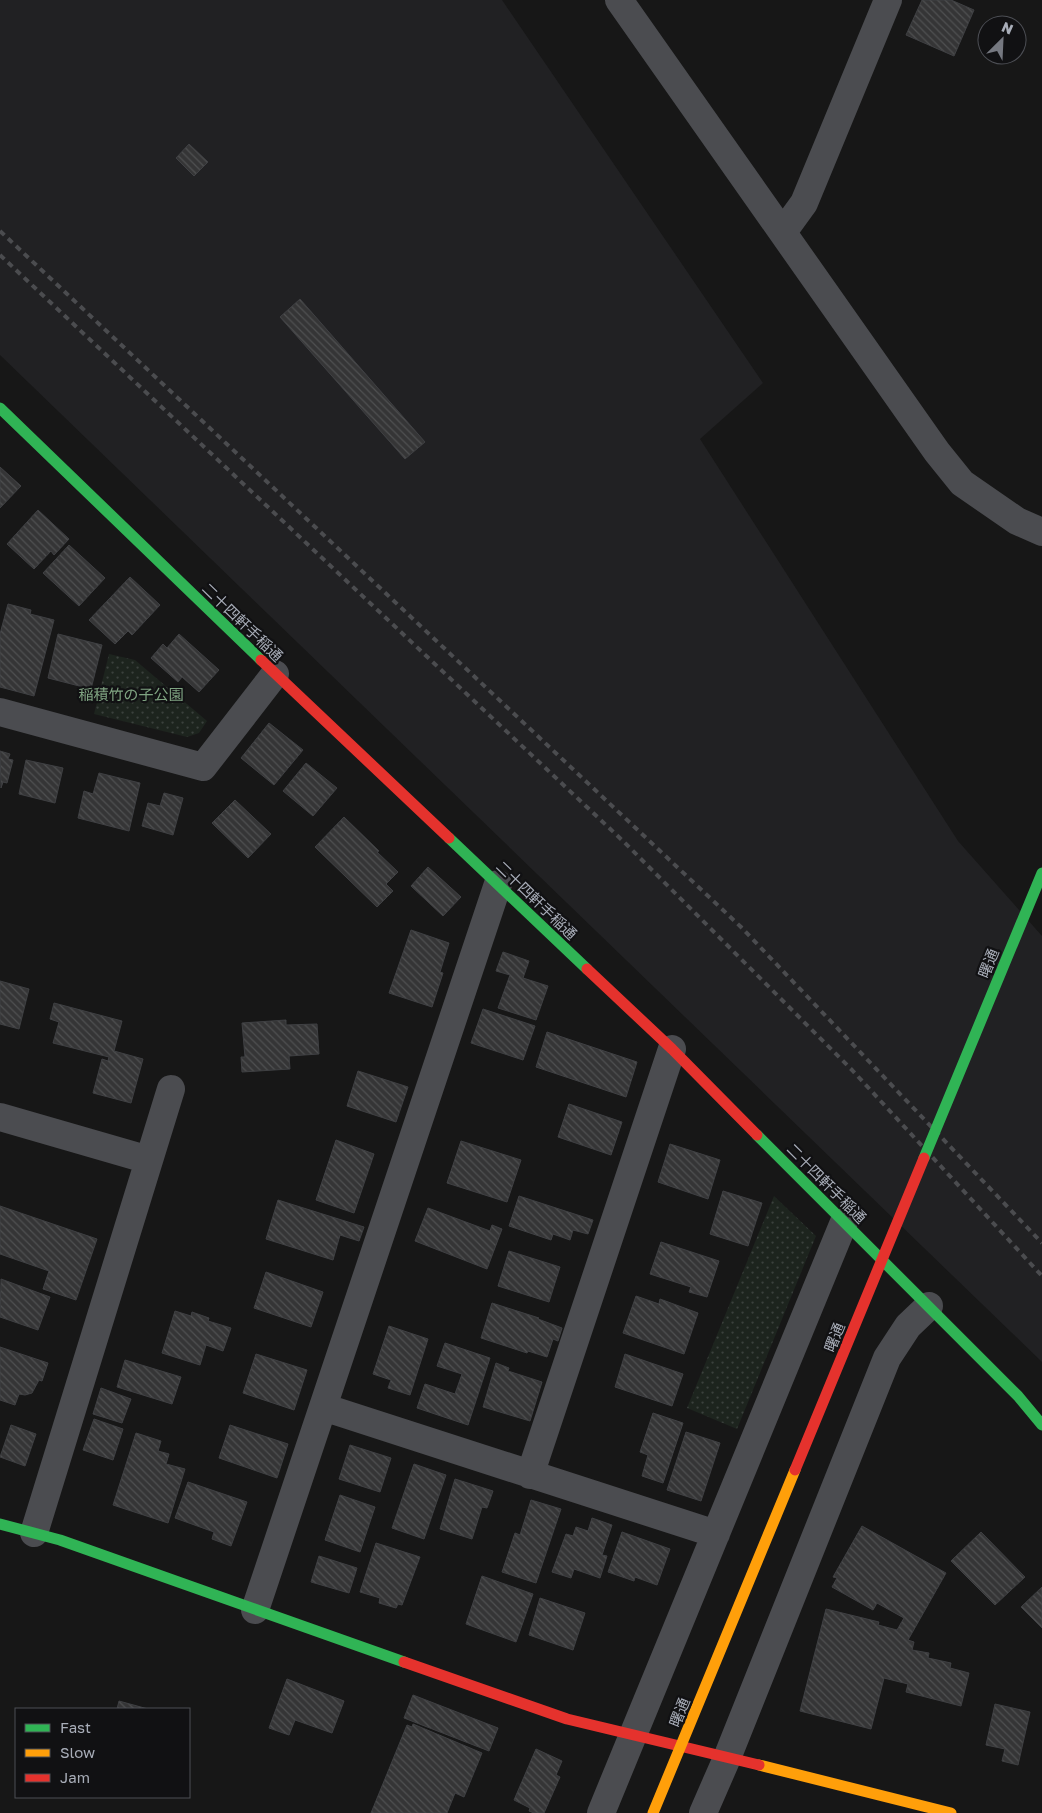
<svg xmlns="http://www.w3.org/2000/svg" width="1042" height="1813" viewBox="0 0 1042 1813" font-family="'Golos Text','Noto Sans JP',sans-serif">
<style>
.built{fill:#212123}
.green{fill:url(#green-dots)}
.building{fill:url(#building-back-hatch);stroke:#3f4043}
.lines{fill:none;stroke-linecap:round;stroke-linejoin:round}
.street{stroke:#4b4c50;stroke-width:28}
.fast{stroke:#30b455;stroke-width:11}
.slow{stroke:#ff9f0a;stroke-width:11}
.jam{stroke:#e5322d;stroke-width:11}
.rail{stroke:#4b4c4f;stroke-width:4;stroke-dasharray:6 5;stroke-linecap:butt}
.fast-bridge{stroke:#30b455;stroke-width:11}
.slow-bridge{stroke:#ff9f0a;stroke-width:11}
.jam-bridge{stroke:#e5322d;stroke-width:11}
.labels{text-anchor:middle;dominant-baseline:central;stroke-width:4.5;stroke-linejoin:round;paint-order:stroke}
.street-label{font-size:15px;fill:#a8adb8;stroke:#111113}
.park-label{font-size:15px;fill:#7fa381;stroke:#111113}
</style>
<defs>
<pattern id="green-dots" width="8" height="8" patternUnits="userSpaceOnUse" patternTransform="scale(1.25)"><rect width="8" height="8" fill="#1d241e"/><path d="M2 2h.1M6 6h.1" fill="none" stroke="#3b413d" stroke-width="1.8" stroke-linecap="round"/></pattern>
<pattern id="building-back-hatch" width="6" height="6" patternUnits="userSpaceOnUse" patternTransform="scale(1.25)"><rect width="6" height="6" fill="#353536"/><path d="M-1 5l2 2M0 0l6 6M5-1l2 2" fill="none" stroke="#4f5051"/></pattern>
</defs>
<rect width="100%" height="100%" fill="#171717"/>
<path class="built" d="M 0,0 L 502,0 L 763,383 L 700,439 L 958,841 L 1042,936 L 1042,1362 L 0,355 Z"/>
<path class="green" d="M 109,654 L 135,660 L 207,721 L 199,733 L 187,737 L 94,714 Z
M 774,1196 L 816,1236 L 737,1429 L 687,1408 Z"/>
<path class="building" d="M 922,0 L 951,0 L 974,10 L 954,56 L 906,35 Z
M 189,144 L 208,162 L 194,176 L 176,158 Z
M 300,299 L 425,442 L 405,459 L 280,317 Z
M 0,467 L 21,486 L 0,508 Z
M 38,510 L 69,539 L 54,555 L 51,551 L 34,569 L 7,544 Z
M 69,545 L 105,578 L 79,606 L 43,573 Z
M 130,577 L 160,605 L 132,635 L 128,631 L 115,644 L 89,620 Z
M 8,604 L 31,610 L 30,614 L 54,620 L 34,696 L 0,687 L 0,634 Z
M 58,634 L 102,645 L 91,689 L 48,678 Z
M 179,634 L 219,670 L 199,692 L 182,677 L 178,682 L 151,658 L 163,644 L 167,648 Z
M 269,723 L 303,750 L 274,785 L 241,758 Z
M 0,751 L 10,754 L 8,759 L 13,760 L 7,783 L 3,782 L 1,788 Z
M 26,760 L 63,768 L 55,803 L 19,794 Z
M 306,763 L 337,788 L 313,816 L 283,791 Z
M 99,773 L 140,783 L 129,831 L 78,818 L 84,791 L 93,794 Z
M 164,793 L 183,798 L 173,835 L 142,826 L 148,803 L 160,806 Z
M 235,800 L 271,834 L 248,858 L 212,823 Z
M 344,817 L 379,851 L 377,852 L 398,872 L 386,884 L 393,891 L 377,907 L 315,847 Z
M 428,867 L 461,897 L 443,916 L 411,886 Z
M 411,930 L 449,943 L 440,972 L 443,973 L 432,1007 L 389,993 Z
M 503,952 L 529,961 L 523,978 L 548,986 L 536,1020 L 498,1008 L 510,975 L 496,971 Z
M 0,981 L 29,989 L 19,1029 L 0,1024 Z
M 54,1003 L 122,1021 L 114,1051 L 143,1059 L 131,1103 L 93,1093 L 102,1059 L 108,1061 L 109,1057 L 53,1043 L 59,1022 L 50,1019 Z
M 483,1009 L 535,1026 L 523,1060 L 471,1043 Z
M 286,1020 L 286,1025 L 317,1024 L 319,1054 L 289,1056 L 290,1069 L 242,1072 L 241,1057 L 245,1057 L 242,1023 Z
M 547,1032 L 637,1062 L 626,1097 L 536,1067 Z
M 358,1071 L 408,1087 L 396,1122 L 347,1106 Z
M 569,1104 L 622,1122 L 611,1155 L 558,1137 Z
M 336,1140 L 374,1154 L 354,1213 L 316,1200 Z
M 461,1141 L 521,1160 L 507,1202 L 447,1183 Z
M 670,1144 L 720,1160 L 708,1199 L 658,1182 Z
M 723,1191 L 762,1203 L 748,1246 L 710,1234 Z
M 519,1196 L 593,1220 L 588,1234 L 573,1230 L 570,1240 L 553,1234 L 551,1240 L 509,1226 Z
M 278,1200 L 364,1227 L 359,1241 L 340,1235 L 333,1260 L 266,1239 Z
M 0,1206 L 97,1239 L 76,1300 L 43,1289 L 49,1271 L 0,1254 Z
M 428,1208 L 490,1231 L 492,1225 L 502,1229 L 487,1269 L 415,1241 Z
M 661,1242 L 719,1261 L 707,1297 L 689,1292 L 691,1287 L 650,1274 Z
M 509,1251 L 560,1267 L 549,1302 L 498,1286 Z
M 266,1272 L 323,1292 L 311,1327 L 254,1308 Z
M 1,1279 L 50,1297 L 38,1330 L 0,1317 Z
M 636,1296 L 659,1304 L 660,1299 L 698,1313 L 684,1354 L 623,1333 Z
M 492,1303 L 539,1318 L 538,1319 L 562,1328 L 558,1341 L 553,1339 L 547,1357 L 528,1351 L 527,1353 L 481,1338 Z
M 175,1311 L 191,1316 L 192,1312 L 209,1318 L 208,1321 L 231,1328 L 223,1351 L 206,1345 L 200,1365 L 162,1353 Z
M 389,1326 L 428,1339 L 410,1395 L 388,1388 L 391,1380 L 373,1374 Z
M 445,1343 L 490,1358 L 468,1425 L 417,1408 L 425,1384 L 455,1394 L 462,1374 L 437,1366 Z
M 0,1347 L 48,1363 L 42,1381 L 39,1380 L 32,1393 L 25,1395 L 19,1394 L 15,1405 L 0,1400 Z
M 256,1354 L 307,1370 L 294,1410 L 243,1393 Z
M 625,1354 L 683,1374 L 672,1406 L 615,1387 Z
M 125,1360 L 181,1377 L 172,1404 L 117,1387 Z
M 496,1363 L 509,1368 L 508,1371 L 542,1382 L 530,1421 L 483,1407 Z
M 101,1388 L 131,1399 L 122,1423 L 93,1414 Z
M 653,1413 L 683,1423 L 663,1483 L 642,1476 L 648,1455 L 640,1452 Z
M 94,1419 L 123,1429 L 113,1460 L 83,1450 Z
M 11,1425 L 36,1434 L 25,1466 L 0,1457 Z
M 230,1425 L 288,1444 L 277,1478 L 219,1458 Z
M 686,1432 L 720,1443 L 701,1501 L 667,1490 Z
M 136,1433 L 161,1441 L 158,1451 L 169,1454 L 166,1464 L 185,1469 L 168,1523 L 113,1505 Z
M 350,1445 L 391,1458 L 380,1492 L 339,1479 Z
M 414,1464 L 446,1475 L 424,1539 L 392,1528 Z
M 455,1479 L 493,1491 L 487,1508 L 482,1507 L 472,1539 L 440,1529 Z
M 188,1482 L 247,1502 L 231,1546 L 212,1539 L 214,1532 L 175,1518 Z
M 340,1495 L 375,1507 L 360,1552 L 325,1540 Z
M 531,1500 L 561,1509 L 536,1583 L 502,1572 L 515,1533 L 520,1535 Z
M 592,1518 L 612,1525 L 602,1555 L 607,1556 L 600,1578 L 574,1569 L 571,1578 L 552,1572 L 566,1534 L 573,1536 L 576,1527 L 588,1531 Z
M 862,1526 L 946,1573 L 908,1640 L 914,1642 L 912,1650 L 929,1653 L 928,1658 L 951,1663 L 950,1668 L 969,1673 L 961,1706 L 906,1692 L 908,1684 L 884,1678 L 871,1729 L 800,1711 L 826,1609 L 879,1622 L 878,1625 L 897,1630 L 904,1618 L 877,1603 L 873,1610 L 832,1587 L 837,1578 L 833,1577 Z
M 622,1532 L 670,1549 L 657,1585 L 635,1577 L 634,1581 L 608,1572 Z
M 981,1532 L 1025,1577 L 995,1605 L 951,1561 Z
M 376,1543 L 420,1557 L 402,1605 L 398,1604 L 396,1608 L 379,1603 L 380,1598 L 360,1592 Z
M 319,1556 L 357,1568 L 349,1593 L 311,1582 Z
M 482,1576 L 533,1594 L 516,1642 L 466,1624 Z
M 1042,1587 L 1042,1628 L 1021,1607 Z
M 540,1598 L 585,1613 L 573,1650 L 529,1635 Z
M 287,1679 L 344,1701 L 332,1733 L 295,1720 L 289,1735 L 269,1728 Z
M 413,1695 L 498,1728 L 489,1751 L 404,1718 Z
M 119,1701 L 148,1709 L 117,1709 Z
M 995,1704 L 1030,1712 L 1018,1765 L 1002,1761 L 1005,1749 L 986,1745 Z
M 413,1724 L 482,1753 L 464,1797 L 455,1793 L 447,1813 L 371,1813 L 407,1725 L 412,1727 Z
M 536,1749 L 562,1761 L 556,1775 L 560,1777 L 544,1813 L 534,1813 L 529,1811 L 530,1808 L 514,1800 Z"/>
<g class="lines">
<path class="street" d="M 619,0 L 937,452 L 962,483 L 1017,521 L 1042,532
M 783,232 L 804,203 L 888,0
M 0,712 L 203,767 L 275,674
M 0,1117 L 149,1160
M 323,1407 L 716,1534
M 530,1475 L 672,1049
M 34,1533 L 171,1089
M 255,1610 L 498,884
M 601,1813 L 844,1222
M 703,1813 L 727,1758 L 887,1358 L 908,1326 L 929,1306"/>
<path class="fast" d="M 0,408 L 261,660
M 449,838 L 587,969
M 757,1135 L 1018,1396 L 1042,1425
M 0,1524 L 60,1540 L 404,1662"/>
<path class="slow" d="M 759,1765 L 951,1813"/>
<path class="jam" d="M 261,660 L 449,838
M 587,969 L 672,1049 L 757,1135
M 404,1662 L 567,1719 L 759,1765"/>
<path class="rail" d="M 0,231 L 741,927 L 1042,1243
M 0,255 L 623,841 L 852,1070 L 1042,1276"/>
<path class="fast-bridge" d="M 924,1158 L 1042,873"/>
<path class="slow-bridge" d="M 653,1813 L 795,1470"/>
<path class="jam-bridge" d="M 795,1470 L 924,1158"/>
</g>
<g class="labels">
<g class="street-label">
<text transform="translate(243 622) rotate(44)">二十四軒手稲通</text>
<text transform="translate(537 900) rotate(44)">二十四軒手稲通</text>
<text transform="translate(988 963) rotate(-68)">曙通</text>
<text transform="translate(827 1183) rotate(45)">二十四軒手稲通</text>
<text transform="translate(834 1337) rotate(-68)">曙通</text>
<text transform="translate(679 1712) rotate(-68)">曙通</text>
</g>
<g class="park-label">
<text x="131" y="694">稲積竹の子公園</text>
</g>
</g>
<rect x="15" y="1708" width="175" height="90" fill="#111113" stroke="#4d4f55"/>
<rect x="25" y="1724" width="25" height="8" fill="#30b455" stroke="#4d4f55"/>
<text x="60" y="1733" font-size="15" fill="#a8adb8">Fast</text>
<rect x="25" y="1749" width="25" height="8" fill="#ff9f0a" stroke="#4d4f55"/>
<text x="60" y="1758" font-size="15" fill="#a8adb8">Slow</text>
<rect x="25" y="1774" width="25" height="8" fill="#e5322d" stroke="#4d4f55"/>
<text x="60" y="1783" font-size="15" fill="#a8adb8">Jam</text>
<g transform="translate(1002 40) rotate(24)"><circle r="24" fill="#111113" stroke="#4d4f55"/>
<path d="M0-4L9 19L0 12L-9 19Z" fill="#757880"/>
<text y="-8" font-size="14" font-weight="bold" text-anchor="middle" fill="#a8adb8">N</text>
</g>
</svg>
